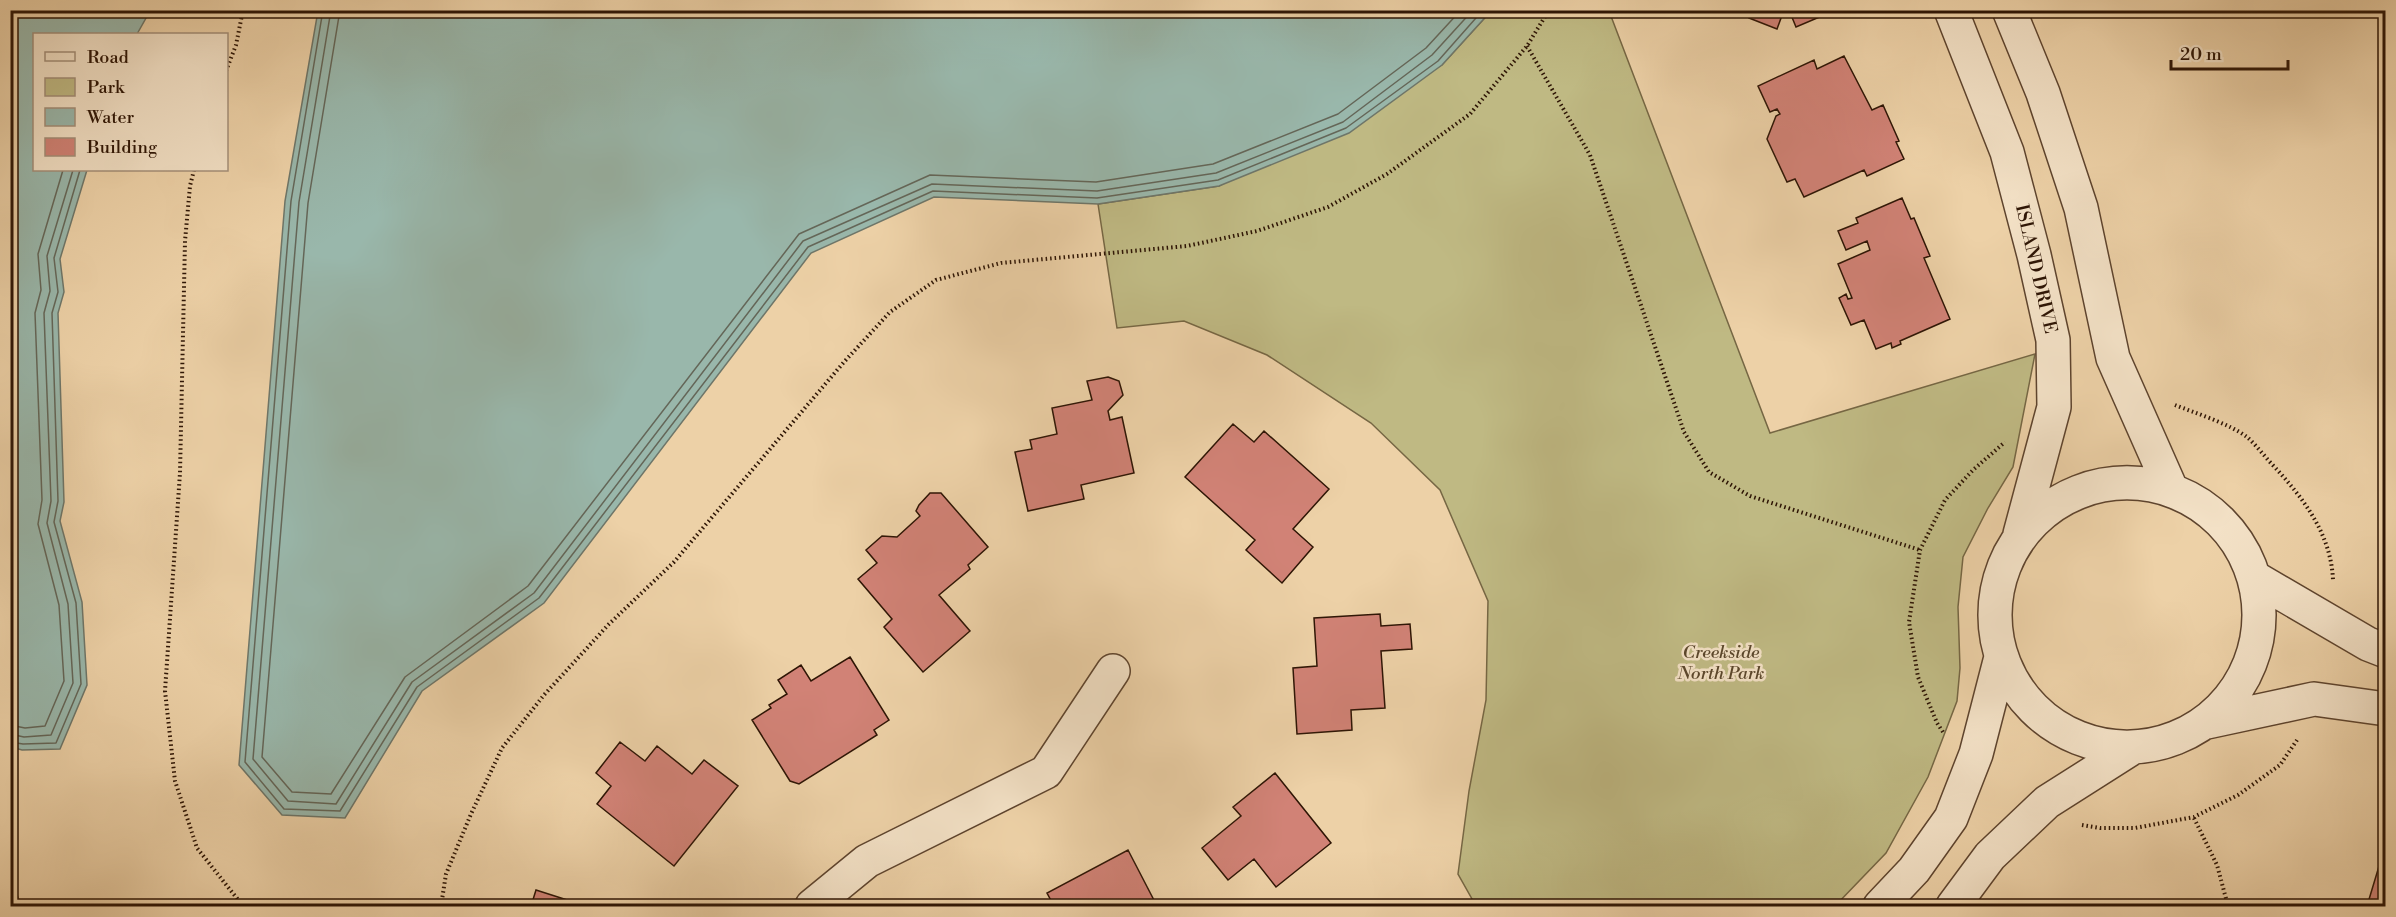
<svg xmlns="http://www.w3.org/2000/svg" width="2396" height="917" viewBox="0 0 2396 917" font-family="'Libre Bodoni',serif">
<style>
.green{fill:#bfb983;stroke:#766744;stroke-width:1.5}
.water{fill:#99b7ab;stroke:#6e7669;stroke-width:1.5}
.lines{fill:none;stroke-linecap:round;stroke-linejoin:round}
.shore{stroke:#646658;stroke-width:1.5}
.building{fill:#d18276;stroke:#2e1505;stroke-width:1.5}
.street-casing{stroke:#5e442e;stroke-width:36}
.path{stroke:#2e1505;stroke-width:4;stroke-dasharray:1.5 3;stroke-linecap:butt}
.street{stroke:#f3e1c6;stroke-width:33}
.labels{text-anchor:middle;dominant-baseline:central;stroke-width:5;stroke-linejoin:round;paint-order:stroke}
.street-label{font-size:18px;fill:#2e1505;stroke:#f3e1c6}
.park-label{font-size:18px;font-style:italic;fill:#5a462b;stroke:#f3e1c6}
</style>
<rect width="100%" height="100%" fill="#edd1a7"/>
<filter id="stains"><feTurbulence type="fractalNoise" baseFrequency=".00333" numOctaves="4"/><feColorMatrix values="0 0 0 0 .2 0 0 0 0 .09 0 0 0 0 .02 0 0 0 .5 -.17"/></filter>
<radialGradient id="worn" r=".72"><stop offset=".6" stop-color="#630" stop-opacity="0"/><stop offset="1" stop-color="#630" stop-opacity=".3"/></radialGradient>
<path class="green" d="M 1491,11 L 1609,11 L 1770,433 L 2035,354 L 2013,467 L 1988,508 L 1963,557 L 1958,607 L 1960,668 L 1957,701 L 1928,777 L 1886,853 L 1835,906 L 1476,906 L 1458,874 L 1469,791 L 1486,700 L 1488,601 L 1440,490 L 1371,423 L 1267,355 L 1184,321 L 1117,328 L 1098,204 L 1219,186 L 1442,65 Z
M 10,877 L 11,877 L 21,906 L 11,906 Z"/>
<path class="water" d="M 10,11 L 150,11 L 137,34 L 34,34 L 34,170 L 87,170 L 60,259 L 64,292 L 58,313 L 64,502 L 60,521 L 82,602 L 87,685 L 60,749 L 22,750 L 11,747 Z
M 318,11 L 318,10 L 1491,11 L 1442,65 L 1349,133 L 1219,186 L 1098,204 L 934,197 L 811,253 L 544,603 L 422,691 L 345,818 L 282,815 L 239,765 L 285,201 Z"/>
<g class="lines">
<path class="shore" d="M 323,10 L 291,201 L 245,762 L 284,809 L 340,811 L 417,687 L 539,598 L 808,247 L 933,191 L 1097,198 L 1218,180 L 1346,128 L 1438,61 L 1483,10
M 331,10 L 299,202 L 253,759 L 288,801 L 336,804 L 412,682 L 534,593 L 803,241 L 932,184 L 1097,191 L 1216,173 L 1343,122 L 1432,55 L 1473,10
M 340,10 L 308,203 L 262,757 L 292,792 L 331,794 L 405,677 L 528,586 L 799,234 L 930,175 L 1096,182 L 1213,164 L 1338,114 L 1426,48 L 1461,10
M 10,725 L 25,728 L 45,726 L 64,681 L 59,605 L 38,524 L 42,500 L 35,313 L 41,290 L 38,254 L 63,170
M 10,734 L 24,737 L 51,735 L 73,683 L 68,604 L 47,523 L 51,501 L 44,313 L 50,291 L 47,256 L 73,170
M 10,742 L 23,744 L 56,743 L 81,684 L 76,603 L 54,522 L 58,501 L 52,313 L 58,292 L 54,258 L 80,170"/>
</g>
<path class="building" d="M 1752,10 L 1784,10 L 1777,29 L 1749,18 Z
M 1789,10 L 1836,10 L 1796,27 Z
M 1844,56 L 1872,110 L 1883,105 L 1899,141 L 1896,142 L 1904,159 L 1867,176 L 1864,170 L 1804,197 L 1795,179 L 1787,182 L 1767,139 L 1776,116 L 1780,114 L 1777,109 L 1770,112 L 1758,86 L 1814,60 L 1817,69 Z
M 1902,198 L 1911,219 L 1914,218 L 1930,256 L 1924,258 L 1950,319 L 1900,341 L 1901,344 L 1892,348 L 1891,343 L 1876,349 L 1864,320 L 1851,325 L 1839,298 L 1846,294 L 1848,299 L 1852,298 L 1838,264 L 1870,250 L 1867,241 L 1846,250 L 1838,231 L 1858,223 L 1856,218 Z
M 1108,377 L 1119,381 L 1123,395 L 1108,411 L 1110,420 L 1122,417 L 1134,473 L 1081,485 L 1084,499 L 1028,511 L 1015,452 L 1032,449 L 1030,440 L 1057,434 L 1052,408 L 1092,400 L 1087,381 Z
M 1233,424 L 1254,442 L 1264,431 L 1329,489 L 1293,529 L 1313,547 L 1282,583 L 1246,550 L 1255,540 L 1185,477 Z
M 930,493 L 941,493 L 988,547 L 968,565 L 970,569 L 939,595 L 970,631 L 923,672 L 884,627 L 892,619 L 858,579 L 877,563 L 866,550 L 882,536 L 897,537 L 920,516 L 916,511 L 919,505 Z
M 1380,614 L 1381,626 L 1410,624 L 1412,649 L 1381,651 L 1385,708 L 1351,710 L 1352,730 L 1297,734 L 1293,668 L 1317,666 L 1314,618 Z
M 850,657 L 889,720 L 874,730 L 877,735 L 799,784 L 790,781 L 752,720 L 771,708 L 769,705 L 787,694 L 778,680 L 801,665 L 811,681 Z
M 620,742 L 645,761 L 657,746 L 692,774 L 704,760 L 738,786 L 674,866 L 597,804 L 611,786 L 596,773 Z
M 1275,773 L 1331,843 L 1276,887 L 1254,859 L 1228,880 L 1202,848 L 1241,816 L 1233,807 Z
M 2386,843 L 2386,906 L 2367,906 Z
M 1128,850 L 1157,906 L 1054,906 L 1047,893 Z
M 536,890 L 586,906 L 531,906 Z"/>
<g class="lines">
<defs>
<path id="street" d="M 1951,10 L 2007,152 L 2034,255 L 2053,340 L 2054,407 L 2020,534
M 2009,10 L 2043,93 L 2081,208 L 2113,358 L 2171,489
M1995 615a132 132 0 1 1 264 0a132 132 0 1 1-264 0Z
M 2255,578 L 2368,644 L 2386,651
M 2207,722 L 2314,699 L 2386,709
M 812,906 L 867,861 L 1046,772 L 1113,671
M 1880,906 L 1914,870 L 1951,818 L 1976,754 L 2001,657
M 1953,906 L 1990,856 L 2047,802 L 2132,748"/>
</defs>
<use href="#street" class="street-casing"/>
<path class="path" d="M 1527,46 L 1590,155 L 1684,432 L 1709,472 L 1750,496 L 1920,550
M 226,71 L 236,45 L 243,10
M 194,170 L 190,186 L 185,241 L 180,473 L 165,691 L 175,781 L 197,848 L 243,906
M 2175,405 C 2195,413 2230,424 2247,437 C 2255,444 2262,453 2269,461 C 2301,495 2331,532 2333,580
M 1943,732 L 1937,723 L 1918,677 L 1909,622 L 1920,550 L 1945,500 L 1973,470 L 2005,442
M 2194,818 L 2217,865 L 2228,906
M 2082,825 L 2100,828 L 2135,828 L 2194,817 L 2238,795 L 2280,765 L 2297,740
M 441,906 L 446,874 L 471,814 L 502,748 L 544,695 L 609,624 L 674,562 L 844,362 L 890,312 L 936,280 L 1001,263 L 1187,246 L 1257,231 L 1328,207 L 1387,174 L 1470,114 L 1527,46 L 1549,10"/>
<use href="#street" class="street"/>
</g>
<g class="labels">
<g class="street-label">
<text transform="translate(2036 269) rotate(77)">ISLAND DRIVE</text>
</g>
<g class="park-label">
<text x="1721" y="652">Creekside<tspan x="1721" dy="21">North Park</tspan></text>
</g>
</g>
<rect width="2396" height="917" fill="none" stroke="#edd1a7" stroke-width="36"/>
<rect x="12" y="12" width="2372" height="893" fill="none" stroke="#2e1505" stroke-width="3"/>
<rect x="18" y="18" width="2360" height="881" fill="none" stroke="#2e1505" stroke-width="1.5"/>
<rect x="33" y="33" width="195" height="138" fill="#f3e1c6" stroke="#a48f79" stroke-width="1.5"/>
<rect x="45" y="52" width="30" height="9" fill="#f3e1c6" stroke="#a48f79" stroke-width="1.5"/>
<text x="87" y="63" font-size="18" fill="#2e1505">Road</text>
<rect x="45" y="78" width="30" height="18" fill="#bfb983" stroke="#a48f79" stroke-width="1.5"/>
<text x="87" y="93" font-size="18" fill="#2e1505">Park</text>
<rect x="45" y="108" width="30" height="18" fill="#99b7ab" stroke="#a48f79" stroke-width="1.5"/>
<text x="87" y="123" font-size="18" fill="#2e1505">Water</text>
<rect x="45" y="138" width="30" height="18" fill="#d18276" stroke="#a48f79" stroke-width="1.5"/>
<text x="87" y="153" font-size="18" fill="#2e1505">Building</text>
<path d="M2171 60v9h117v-9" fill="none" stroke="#2e1505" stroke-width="3"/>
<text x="2180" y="60" font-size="18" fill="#2e1505" stroke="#f3e1c6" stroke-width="4.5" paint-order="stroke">20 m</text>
<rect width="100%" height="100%" filter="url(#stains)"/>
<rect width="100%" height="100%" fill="url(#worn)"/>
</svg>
